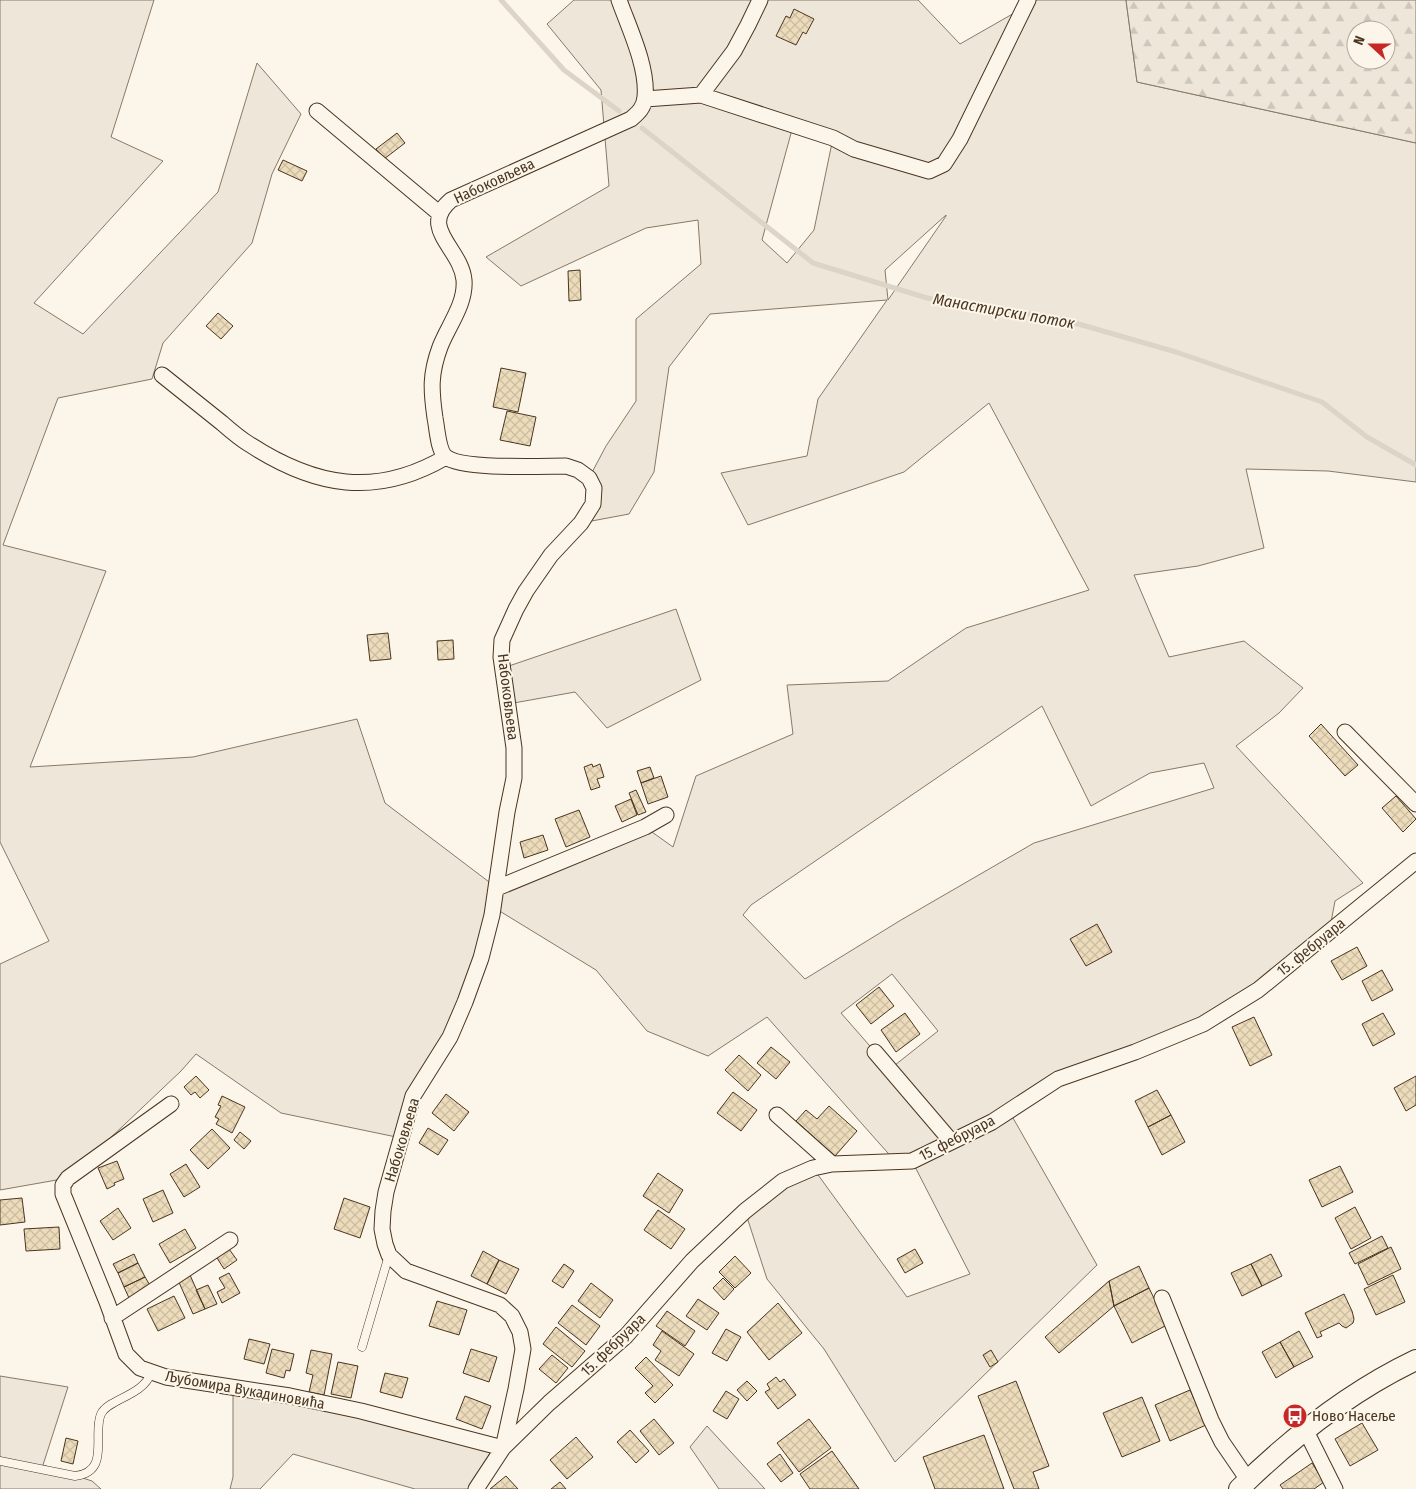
<svg xmlns="http://www.w3.org/2000/svg" width="1416" height="1489" viewBox="0 0 1416 1489" font-family="'Fira Sans Condensed',sans-serif">
<style>
.grass{fill:#ede6d9;stroke:#887966;fill-rule:evenodd}
.forest{fill:url(#forest-firs);stroke:#887966;fill-rule:evenodd}
.lines{fill:none;stroke-linecap:round;stroke-linejoin:round}
.stream{stroke:#dcd4c6;stroke-width:5}
.building{fill:url(#building-cross-hatch);stroke:#4a3520}
.service-casing{stroke:#4a3520;stroke-width:9}
.minor-casing{stroke:#4a3520;stroke-width:17}
.secondary-casing{stroke:#4a3520;stroke-width:22}
.service{stroke:#fbf6e9;stroke-width:8}
.minor{stroke:#fbf6e9;stroke-width:15}
.secondary{stroke:#fbf6e9;stroke-width:20}
.labels{text-anchor:middle;dominant-baseline:central;stroke-width:4;stroke-linejoin:round;paint-order:stroke}
.street-label{font-size:15px;fill:#4a3520;stroke:#fbf6e9}
.poi-label{font-size:15px;fill:#4a3520;stroke:#fbf6e9;text-anchor:start}
.water-label{font-size:16px;font-style:italic;fill:#4a3520;stroke:#fbf6e9}
</style>
<defs>
<pattern id="forest-firs" width="22" height="20" patternUnits="userSpaceOnUse" patternTransform="scale(1.25)"><rect width="22" height="20" fill="#ede6d9"/><path d="M5 1l3.5 6h-7zM16 11l3.5 6h-7z" fill="#cdc6ba"/></pattern>
<pattern id="building-cross-hatch" width="8" height="8" patternUnits="userSpaceOnUse" patternTransform="scale(1.25)"><rect width="8" height="8" fill="#ecdcbc"/><path d="M0 0l8 8M0 8l8-8" fill="none" stroke="#ccbda1"/></pattern>
</defs>
<rect width="100%" height="100%" fill="#fbf6e9"/>
<path class="grass" d="M 0,0 L 154,0 L 111,137 L 163,161 L 34,303 L 83,334 L 218,192 L 257,63 L 301,114 L 272,174 L 252,243 L 163,343 L 152,379 L 58,398 L 3,545 L 106,571 L 30,767 L 193,757 L 357,719 L 385,803 L 497,888 L 645,827 L 673,847 L 696,776 L 793,734 L 787,685 L 888,681 L 966,628 L 1089,590 L 989,403 L 904,472 L 748,525 L 721,473 L 807,456 L 818,399 L 887,300 L 710,314 L 669,367 L 654,472 L 629,514 L 581,523 L 593,504 L 589,478 L 606,446 L 636,401 L 636,319 L 701,264 L 698,220 L 646,228 L 521,286 L 486,257 L 609,186 L 601,90 L 547,24 L 574,0 L 918,0 L 960,44 L 1037,0 L 1126,0 L 1137,82 L 1416,143 L 1416,482 L 1328,471 L 1246,469 L 1264,548 L 1198,566 L 1134,575 L 1169,657 L 1244,641 L 1303,688 L 1279,713 L 1236,746 L 1363,883 L 1335,901 L 1329,933 L 1203,1024 L 1101,1064 L 1009,1111 L 1097,1265 L 895,1462 L 824,1349 L 767,1279 L 745,1211 L 813,1168 L 907,1297 L 970,1274 L 912,1161 L 895,1161 L 767,1017 L 708,1056 L 647,1031 L 596,970 L 493,907 L 481,958 L 401,1138 L 281,1113 L 196,1054 L 181,1071 L 68,1178 L 0,1190 L 0,964 L 49,941 L 0,842 ZM 793,126 L 833,138 L 814,230 L 787,263 L 762,240 ZM 946,215 L 946,216 L 888,300 L 885,270 ZM 1042,706 L 1091,806 L 1150,773 L 1204,763 L 1214,788 L 1034,843 L 901,920 L 805,979 L 743,915 L 751,905 ZM 892,974 L 938,1031 L 890,1069 L 841,1013 Z
M 676,609 L 701,680 L 607,728 L 575,692 L 508,704 L 503,668 Z
M 0,1376 L 68,1387 L 43,1465 L 92,1481 L 101,1489 L 0,1489 Z
M 233,1387 L 503,1448 L 476,1489 L 415,1489 L 293,1454 L 260,1489 L 230,1489 L 233,1477 Z
M 707,1426 L 765,1489 L 719,1489 L 690,1447 Z"/>
<path class="forest" d="M 1126,0 L 1416,0 L 1416,143 L 1137,82 ZM 1356,30 L 1386,30 L 1386,60 L 1356,60 Z"/>
<g class="lines">
<path class="stream" d="M 501,0 L 564,70 L 619,111
M 642,128 L 813,263 L 927,298 L 1061,319 L 1176,352 L 1322,402 L 1367,437 L 1416,465"/>
</g>
<path class="building" d="M 794,9 L 814,19 L 806,34 L 803,32 L 796,45 L 776,36 L 786,16 L 790,18 Z
M 397,133 L 405,143 L 384,159 L 376,149 Z
M 283,160 L 307,171 L 302,181 L 278,170 Z
M 580,270 L 581,300 L 569,301 L 568,271 Z
M 218,313 L 233,326 L 221,339 L 206,326 Z
M 501,368 L 526,373 L 518,412 L 493,407 Z
M 507,411 L 536,417 L 530,446 L 500,440 Z
M 388,633 L 391,659 L 370,661 L 367,635 Z
M 453,640 L 454,659 L 438,660 L 437,641 Z
M 1321,724 L 1358,765 L 1345,776 L 1309,736 Z
M 592,764 L 593,767 L 600,764 L 604,777 L 597,779 L 600,787 L 591,790 L 584,767 Z
M 650,767 L 654,778 L 641,783 L 637,771 Z
M 661,776 L 668,797 L 648,804 L 641,783 Z
M 636,790 L 646,812 L 638,815 L 629,793 Z
M 1396,796 L 1416,819 L 1403,832 L 1382,808 Z
M 631,799 L 637,815 L 622,822 L 615,806 Z
M 579,810 L 590,837 L 566,847 L 555,819 Z
M 543,835 L 548,850 L 524,858 L 520,842 Z
M 1097,924 L 1112,952 L 1086,966 L 1070,939 Z
M 1357,947 L 1367,966 L 1342,980 L 1331,961 Z
M 1382,970 L 1393,990 L 1372,1001 L 1362,981 Z
M 879,987 L 894,1006 L 871,1024 L 856,1005 Z
M 905,1013 L 920,1034 L 896,1052 L 881,1030 Z
M 1383,1013 L 1395,1034 L 1373,1046 L 1362,1024 Z
M 1254,1017 L 1272,1055 L 1250,1066 L 1232,1027 Z
M 771,1047 L 790,1062 L 776,1079 L 757,1063 Z
M 739,1055 L 761,1075 L 748,1091 L 725,1070 Z
M 196,1076 L 209,1090 L 200,1098 L 195,1092 L 191,1095 L 184,1087 Z
M 1416,1076 L 1416,1105 L 1406,1111 L 1394,1088 Z
M 1157,1090 L 1171,1115 L 1148,1127 L 1135,1101 Z
M 733,1092 L 757,1110 L 741,1131 L 717,1113 Z
M 446,1094 L 469,1112 L 454,1131 L 432,1113 Z
M 222,1096 L 245,1107 L 232,1133 L 216,1124 L 219,1119 L 215,1117 L 221,1106 L 218,1105 Z
M 829,1106 L 857,1131 L 835,1156 L 796,1121 L 806,1110 L 817,1119 Z
M 1171,1115 L 1185,1142 L 1162,1155 L 1148,1127 Z
M 428,1128 L 448,1140 L 438,1155 L 419,1143 Z
M 212,1129 L 230,1148 L 208,1169 L 190,1150 Z
M 240,1132 L 251,1141 L 244,1149 L 234,1140 Z
M 117,1161 L 124,1179 L 114,1183 L 115,1185 L 107,1189 L 98,1168 Z
M 186,1164 L 200,1187 L 184,1197 L 170,1174 Z
M 1340,1166 L 1353,1192 L 1322,1207 L 1309,1180 Z
M 658,1173 L 683,1190 L 669,1213 L 643,1196 Z
M 163,1190 L 173,1213 L 153,1222 L 143,1199 Z
M 22,1198 L 25,1222 L 0,1225 L 0,1200 Z
M 344,1198 L 370,1207 L 360,1238 L 334,1229 Z
M 1355,1207 L 1371,1238 L 1351,1249 L 1335,1218 Z
M 118,1208 L 131,1228 L 113,1240 L 100,1221 Z
M 658,1210 L 685,1229 L 671,1249 L 644,1230 Z
M 59,1227 L 60,1249 L 26,1251 L 24,1229 Z
M 185,1229 L 196,1248 L 170,1263 L 159,1244 Z
M 1382,1236 L 1388,1248 L 1355,1264 L 1349,1253 Z
M 1391,1247 L 1401,1269 L 1368,1285 L 1358,1264 Z
M 229,1249 L 237,1260 L 224,1269 L 217,1258 Z
M 915,1249 L 923,1263 L 905,1273 L 897,1259 Z
M 483,1251 L 499,1260 L 487,1284 L 471,1276 Z
M 134,1254 L 138,1263 L 118,1273 L 113,1264 Z
M 1271,1254 L 1282,1276 L 1262,1286 L 1251,1264 Z
M 735,1256 L 751,1273 L 735,1288 L 719,1272 Z
M 499,1260 L 519,1269 L 506,1294 L 487,1284 Z
M 138,1263 L 145,1277 L 124,1287 L 118,1273 Z
M 564,1264 L 574,1271 L 563,1288 L 552,1281 Z
M 1251,1264 L 1262,1286 L 1242,1296 L 1231,1273 Z
M 1139,1266 L 1149,1288 L 1114,1306 L 1109,1281 Z
M 229,1273 L 240,1293 L 222,1303 L 217,1292 L 225,1288 L 219,1278 Z
M 190,1275 L 205,1309 L 193,1314 L 178,1280 Z
M 1393,1275 L 1405,1302 L 1376,1315 L 1364,1289 Z
M 145,1277 L 151,1287 L 129,1298 L 124,1287 Z
M 723,1278 L 734,1289 L 724,1300 L 713,1288 Z
M 1109,1281 L 1114,1306 L 1059,1353 L 1045,1337 Z
M 591,1283 L 613,1300 L 600,1318 L 578,1301 Z
M 208,1285 L 217,1304 L 205,1309 L 196,1290 Z
M 1149,1288 L 1167,1325 L 1132,1343 L 1114,1306 Z
M 1344,1294 L 1352,1311 L 1354,1319 L 1353,1323 L 1346,1328 L 1342,1326 L 1339,1323 L 1320,1332 L 1322,1336 L 1317,1338 L 1305,1313 Z
M 174,1296 L 185,1318 L 158,1331 L 147,1309 Z
M 698,1299 L 719,1313 L 707,1330 L 686,1316 Z
M 437,1301 L 467,1310 L 459,1335 L 429,1326 Z
M 778,1303 L 802,1333 L 769,1360 L 747,1332 Z
M 572,1305 L 600,1326 L 586,1345 L 558,1323 Z
M 667,1311 L 695,1331 L 685,1346 L 656,1326 Z
M 556,1327 L 585,1351 L 572,1367 L 543,1344 Z
M 726,1329 L 741,1337 L 727,1361 L 712,1353 Z
M 662,1331 L 694,1354 L 679,1376 L 655,1360 L 661,1351 L 653,1345 Z
M 1299,1331 L 1313,1357 L 1294,1367 L 1280,1342 Z
M 249,1339 L 270,1344 L 264,1364 L 244,1359 Z
M 1280,1342 L 1294,1367 L 1276,1378 L 1262,1352 Z
M 272,1349 L 294,1354 L 290,1371 L 286,1370 L 284,1378 L 266,1373 Z
M 471,1349 L 497,1357 L 489,1382 L 463,1373 Z
M 311,1350 L 332,1354 L 324,1395 L 309,1392 L 313,1375 L 306,1373 Z
M 991,1350 L 998,1362 L 990,1367 L 983,1355 Z
M 552,1355 L 568,1368 L 556,1383 L 539,1369 Z
M 646,1357 L 673,1385 L 655,1403 L 645,1393 L 653,1386 L 635,1368 Z
M 338,1362 L 358,1366 L 351,1398 L 331,1394 Z
M 385,1373 L 408,1378 L 402,1398 L 380,1392 Z
M 776,1377 L 780,1382 L 784,1379 L 796,1395 L 778,1409 L 765,1392 L 770,1389 L 767,1384 Z
M 747,1381 L 757,1391 L 747,1401 L 737,1390 Z
M 1016,1381 L 1049,1466 L 1033,1472 L 1039,1489 L 1014,1489 L 978,1396 Z
M 1190,1390 L 1206,1425 L 1170,1441 L 1155,1405 Z
M 726,1391 L 739,1399 L 727,1419 L 713,1411 Z
M 465,1396 L 491,1406 L 482,1429 L 456,1419 Z
M 1142,1397 L 1160,1441 L 1122,1457 L 1103,1413 Z
M 654,1419 L 674,1443 L 659,1455 L 640,1431 Z
M 809,1419 L 831,1448 L 799,1472 L 777,1443 Z
M 1362,1423 L 1378,1450 L 1350,1466 L 1335,1439 Z
M 630,1430 L 649,1451 L 636,1463 L 617,1442 Z
M 984,1435 L 1004,1489 L 935,1489 L 923,1457 Z
M 576,1437 L 593,1457 L 567,1479 L 550,1460 Z
M 66,1438 L 78,1441 L 73,1464 L 61,1461 Z
M 832,1451 L 859,1489 L 810,1489 L 800,1474 Z
M 780,1454 L 793,1473 L 781,1482 L 767,1464 Z
M 1312,1463 L 1324,1482 L 1314,1489 L 1283,1489 L 1280,1485 Z
M 506,1476 L 518,1489 L 490,1489 Z
M 560,1482 L 566,1489 L 551,1489 Z"/>
<g class="lines">
<defs>
<path id="service" d="M 362,1347 L 389,1255
M 0,1461 L 75,1476 C 111,1472 92,1434 101,1414 C 108,1399 143,1396 151,1373"/>
<path id="minor" d="M 701,95 L 734,51 L 748,25 L 760,0
M 645,99 L 701,95 L 833,138 L 854,149 L 929,171 L 944,164 L 960,139 L 1028,0
M 317,111 L 440,214
M 162,375 C 182,391 202,407 222,423 C 230,430 239,438 249,444 C 315,487 376,498 446,457
M 1345,732 L 1416,804
M 497,888 L 645,827 L 666,815
M 875,1052 L 951,1141
M 171,1104 L 68,1178 L 63,1185 L 63,1194 L 107,1302 L 126,1354 L 140,1368 L 166,1377 L 290,1396 L 361,1411 L 503,1448
M 777,1115 L 832,1164
M 1162,1298 L 1211,1420 L 1222,1442 L 1248,1480
M 112,1318 L 230,1240
M 1305,1429 L 1335,1489
M 503,1448 L 549,1403 L 626,1336 L 692,1261 L 745,1211 L 783,1181 L 813,1168 L 832,1164 L 912,1161 L 992,1122 L 1058,1079 L 1135,1052 L 1203,1024 L 1258,990 L 1416,861
M 476,1489 L 503,1448 L 516,1389 L 523,1349 L 520,1332 L 512,1316 L 500,1305 L 406,1271 L 389,1255 L 385,1244 L 382,1229 L 383,1211 L 386,1192 L 413,1096 L 450,1037 L 465,1002 L 481,958 L 492,915 L 507,812 L 514,778 L 514,748 L 501,657 L 502,640 L 516,609 L 526,591 L 551,555 L 581,523 L 593,504 L 594,488 L 589,478 L 578,470 L 566,466 C 543,466 462,470 446,457 C 438,451 437,427 435,418 C 431,390 430,374 440,347 C 448,326 466,304 464,280 C 461,248 418,228 451,200 L 631,119 C 638,113 644,108 645,97 C 648,67 629,28 619,0"/>
<path id="secondary" d="M 1239,1489 C 1292,1437 1349,1392 1416,1360"/>
</defs>
<use href="#service" class="service-casing"/>
<use href="#minor" class="minor-casing"/>
<use href="#secondary" class="secondary-casing"/>
<use href="#service" class="service"/>
<use href="#minor" class="minor"/>
<use href="#secondary" class="secondary"/>
</g>
<defs>
<symbol id="bus-disc" viewBox="-11 -11 22 22"><circle r="9.5" fill="#c62828" stroke="#fbf6e9"/><path d="M-5-6H5V4H4V6H2V4H-2V6H-4V4H-5ZM-3.5-4V0h7V-4ZM-3.5 1.2v1.5H-2V1.2ZM2 1.2v1.5H3.5V1.2Z" fill="#fff"/></symbol>
</defs>
<g fill-rule="evenodd">
<use href="#bus-disc" x="1281" y="1402" width="28" height="28"/>
</g>
<g class="labels">
<g class="street-label">
<text transform="translate(494 181) rotate(-25)">Набоковљева</text>
<text transform="translate(508 697) rotate(83)">Набоковљева</text>
<text transform="translate(1311 947) rotate(-39)">15. фебруара</text>
<text transform="translate(957 1138) rotate(-27)">15. фебруара</text>
<text transform="translate(402 1140) rotate(-73)">Набоковљева</text>
<text transform="translate(613 1345) rotate(-44)">15. фебруара</text>
<text transform="translate(245 1390) rotate(10)">Љубомира Вукадиновића</text>
</g>
<g class="poi-label">
<text x="1312" y="1416">Ново Насеље</text>
</g>
<g class="water-label">
<text transform="translate(1004 311) rotate(10)">Манастирски поток</text>
</g>
</g>
<g transform="translate(1371 45) rotate(291)"><circle r="24" fill="#fbf6e9" stroke="#b4a999"/>
<path d="M0-4L9 19L0 12L-9 19Z" fill="#c62828"/>
<text y="-8" font-size="14" font-weight="bold" text-anchor="middle" fill="#4a3520">N</text>
</g>
</svg>
